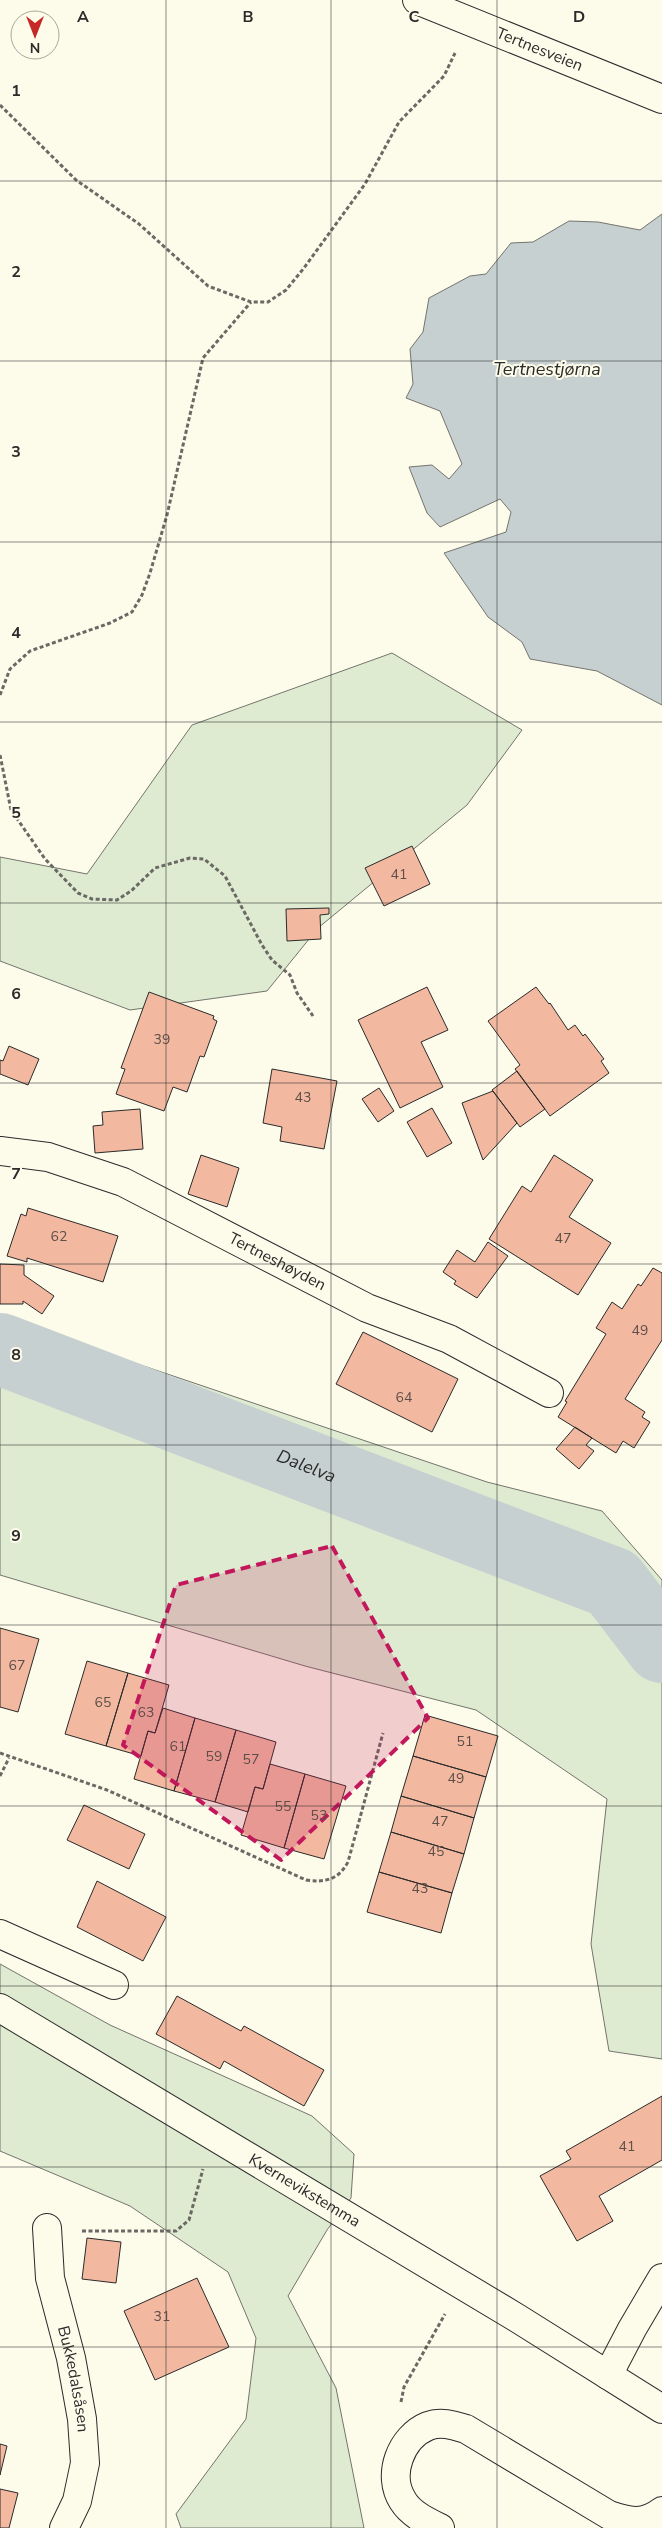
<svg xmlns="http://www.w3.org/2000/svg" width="662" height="2528" viewBox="0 0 662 2528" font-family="'Nunito Sans',sans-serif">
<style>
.green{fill:#deebd1;stroke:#74746e}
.water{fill:#c7d0d0;stroke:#74746e}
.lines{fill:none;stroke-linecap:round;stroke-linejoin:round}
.river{stroke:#c7d0d0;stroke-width:72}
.building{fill:#f2b8a0;stroke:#2b2b2b}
.minor-casing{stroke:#2b2b2b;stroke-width:30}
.major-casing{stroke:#2b2b2b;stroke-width:30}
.path{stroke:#6a6964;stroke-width:3;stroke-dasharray:4 2.5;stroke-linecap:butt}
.minor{stroke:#fdfbea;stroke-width:28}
.major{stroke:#fdfbea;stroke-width:28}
.marked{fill:#c2185b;fill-opacity:0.2;stroke:#c2185b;stroke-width:4;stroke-dasharray:10 6;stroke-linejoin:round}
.grid{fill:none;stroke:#2b2b2b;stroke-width:1;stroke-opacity:0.55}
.labels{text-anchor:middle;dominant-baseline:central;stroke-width:4;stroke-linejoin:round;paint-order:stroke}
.number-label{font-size:14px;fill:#5d4e48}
.street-label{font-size:16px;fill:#2b2b2b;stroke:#fdfbea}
.water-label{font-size:18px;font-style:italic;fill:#2b2b2b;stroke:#fdfbea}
.grid-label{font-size:16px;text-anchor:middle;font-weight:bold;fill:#2b2b2b;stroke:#fdfbea;stroke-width:4;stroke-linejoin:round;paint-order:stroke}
</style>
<rect width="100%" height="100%" fill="#fdfbea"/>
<path class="green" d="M 392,653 L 522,730 L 467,805 L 318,928 L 267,991 L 130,1010 L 0,961 L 0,857 L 87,874 L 192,725 Z
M 0,1326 L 46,1333 L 487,1482 L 602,1511 L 662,1580 L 662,2059 L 609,2051 L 591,1944 L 607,1799 L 476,1710 L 305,1666 L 0,1575 Z
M 0,1964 L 110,2025 L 312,2116 L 354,2154 L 351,2198 L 327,2230 L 288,2296 L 336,2388 L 364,2528 L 181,2528 L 176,2514 L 246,2419 L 256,2338 L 228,2272 L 130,2206 L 0,2151 Z"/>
<path class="water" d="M 662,214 L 662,705 L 597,671 L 530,659 L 522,642 L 488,617 L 444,553 L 506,532 L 511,512 L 500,499 L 440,527 L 427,513 L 409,467 L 432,465 L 449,479 L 462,464 L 440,411 L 406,398 L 413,384 L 410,349 L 423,332 L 429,298 L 470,276 L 486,274 L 511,243 L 533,242 L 569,221 L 598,222 L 640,230 Z"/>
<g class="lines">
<path class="river" id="s1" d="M 0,1349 L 613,1583 L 662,1647"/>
</g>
<path class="building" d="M 412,846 L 430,884 L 384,906 L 365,868 Z
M 329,908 L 329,914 L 320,915 L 321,939 L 287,941 L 286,909 Z
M 427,987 L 448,1030 L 421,1042 L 443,1087 L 400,1108 L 358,1020 Z
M 536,987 L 549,1004 L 550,1003 L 568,1030 L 575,1025 L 583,1036 L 585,1034 L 604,1059 L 601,1061 L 609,1073 L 550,1116 L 515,1069 L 520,1065 L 488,1021 Z
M 149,992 L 214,1016 L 213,1019 L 217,1021 L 204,1057 L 200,1056 L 187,1092 L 173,1087 L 164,1111 L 116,1094 L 125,1069 L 121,1068 Z
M 9,1046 L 39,1059 L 28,1085 L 0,1074 L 0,1060 L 3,1061 Z
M 272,1069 L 337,1081 L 324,1149 L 280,1141 L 282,1127 L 263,1123 Z
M 517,1071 L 545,1109 L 520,1127 L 492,1090 Z
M 379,1088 L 394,1111 L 378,1122 L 362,1099 Z
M 493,1091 L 517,1123 L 483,1160 L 462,1103 Z
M 432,1108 L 452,1143 L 427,1157 L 407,1122 Z
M 140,1109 L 143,1149 L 95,1153 L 93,1126 L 103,1125 L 102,1112 Z
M 201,1155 L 239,1168 L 227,1207 L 188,1194 Z
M 554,1155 L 593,1180 L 569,1217 L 611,1243 L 578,1295 L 489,1239 L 522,1186 L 531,1192 Z
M 28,1208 L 118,1236 L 103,1282 L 27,1258 L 27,1262 L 7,1256 L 21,1214 L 26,1216 Z
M 488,1242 L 508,1256 L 477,1298 L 454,1284 L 456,1281 L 443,1272 L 457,1250 L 475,1262 Z
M 0,1264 L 24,1265 L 24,1275 L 54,1296 L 42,1314 L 23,1301 L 23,1304 L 0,1304 Z
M 653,1268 L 662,1273 L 662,1340 L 625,1399 L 645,1412 L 642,1417 L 650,1422 L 634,1448 L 623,1441 L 616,1453 L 558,1417 L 567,1402 L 565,1401 L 606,1334 L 596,1328 L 612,1302 L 622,1309 L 638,1284 L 641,1286 Z
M 363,1332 L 458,1379 L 432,1432 L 336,1384 Z
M 575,1427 L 592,1438 L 586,1445 L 594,1451 L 579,1469 L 556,1449 Z
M 0,1628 L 39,1639 L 18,1712 L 0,1707 Z
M 87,1661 L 128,1673 L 106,1746 L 65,1734 Z
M 128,1673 L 169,1685 L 155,1733 L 148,1731 L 141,1756 L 106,1746 Z
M 163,1708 L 195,1718 L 174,1791 L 134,1779 L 148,1731 L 155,1733 Z
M 425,1715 L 498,1736 L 486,1777 L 413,1756 Z
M 195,1718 L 236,1730 L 215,1802 L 174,1791 Z
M 236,1730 L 276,1742 L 263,1789 L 255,1787 L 248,1812 L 215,1802 Z
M 413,1756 L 486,1777 L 474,1818 L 401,1796 Z
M 270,1764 L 305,1774 L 284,1848 L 241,1835 L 255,1787 L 263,1789 Z
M 305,1774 L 346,1786 L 324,1859 L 284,1848 Z
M 401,1796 L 474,1818 L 464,1854 L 391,1832 Z
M 84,1805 L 145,1834 L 129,1869 L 67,1840 Z
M 391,1832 L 464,1854 L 452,1893 L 379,1872 Z
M 379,1872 L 452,1893 L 441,1933 L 367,1912 Z
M 97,1881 L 166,1917 L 143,1961 L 77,1927 Z
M 177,1996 L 241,2031 L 244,2026 L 324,2070 L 304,2106 L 224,2061 L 220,2069 L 156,2034 Z
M 662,2096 L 662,2160 L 599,2196 L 613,2221 L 577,2241 L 540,2176 L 571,2159 L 566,2151 Z
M 87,2238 L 121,2242 L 116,2283 L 82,2279 Z
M 197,2278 L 229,2347 L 155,2380 L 124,2311 Z
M 0,2444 L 7,2446 L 0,2475 Z
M 0,2489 L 18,2493 L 9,2528 L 0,2528 Z"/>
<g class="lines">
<defs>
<g id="minor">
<path id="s2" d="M 0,1151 L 48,1157 L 123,1182 L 367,1308 L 449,1339 L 549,1393"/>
<path d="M 0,1934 L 114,1985"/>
<path id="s3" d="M 0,2008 L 517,2318 L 662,2409"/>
<path id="s4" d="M 47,2228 L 50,2278 L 71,2358 L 82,2419 L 85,2463 L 77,2501 L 64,2528"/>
<path d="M 608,2375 L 632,2329 L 662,2278"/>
<path d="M 440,2528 C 426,2521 411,2514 403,2501 C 386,2475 401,2437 428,2426 C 441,2421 453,2425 466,2429 L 609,2515 C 629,2522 644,2525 662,2511"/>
</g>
<g id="major">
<path id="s5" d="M 417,0 L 662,99"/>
</g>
</defs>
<use href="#minor" class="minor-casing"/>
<use href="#major" class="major-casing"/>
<path class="path" d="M 0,105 L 76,180 L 139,224 L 208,286 L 251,302 L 268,302 L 286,290 L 304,268 L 365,184 L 399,122 L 444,76 L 455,53
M 0,695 L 10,669 L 30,651 L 110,623 L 132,612 L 142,595 L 150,573 L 167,515 L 203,358 L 251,302
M 0,755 L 11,810 L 45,859 L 78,893 L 92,899 L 117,900 L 131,891 L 155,868 L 190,858 L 204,859 L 225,876 L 262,945 L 272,960 L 290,975 L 297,993 L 313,1016
M 0,1753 L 107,1790 L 306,1880 C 326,1883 339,1879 348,1862 L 383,1733
M 0,1776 L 9,1758
M 82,2231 L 176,2231 L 189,2220 L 203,2169
M 401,2402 L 404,2387 L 445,2314"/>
<use href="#minor" class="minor"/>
<use href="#major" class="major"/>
</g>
<path class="marked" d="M 332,1546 L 428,1718 L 281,1860 L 123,1745 L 176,1585 Z"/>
<path class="grid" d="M 166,0 L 166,2528M 331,0 L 331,2528M 497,0 L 497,2528M 0,181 L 662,181M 0,361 L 662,361M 0,542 L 662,542M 0,722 L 662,722M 0,903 L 662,903M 0,1083 L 662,1083M 0,1264 L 662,1264M 0,1445 L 662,1445M 0,1625 L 662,1625M 0,1806 L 662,1806M 0,1986 L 662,1986M 0,2167 L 662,2167M 0,2347 L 662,2347"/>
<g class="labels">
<g class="number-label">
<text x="399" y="874">41</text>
<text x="162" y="1039">39</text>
<text x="303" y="1097">43</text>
<text x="59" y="1236">62</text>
<text x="563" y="1238">47</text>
<text x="640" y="1330">49</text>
<text x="404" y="1397">64</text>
<text x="17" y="1665">67</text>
<text x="103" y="1702">65</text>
<text x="146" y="1712">63</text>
<text x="465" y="1741">51</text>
<text x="178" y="1746">61</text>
<text x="214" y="1756">59</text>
<text x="251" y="1759">57</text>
<text x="456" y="1778">49</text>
<text x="283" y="1806">55</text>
<text x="319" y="1815">53</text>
<text x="440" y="1821">47</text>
<text x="436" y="1851">45</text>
<text x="420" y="1888">43</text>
<text x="627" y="2146">41</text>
<text x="162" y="2316">31</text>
</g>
<g class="street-label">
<text stroke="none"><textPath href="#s5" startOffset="132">Tertnesveien</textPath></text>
<text stroke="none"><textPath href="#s2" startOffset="301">Tertneshøyden</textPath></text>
<text stroke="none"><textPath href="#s3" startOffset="355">Kvernevikstemma</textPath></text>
<text stroke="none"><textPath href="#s4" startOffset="154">Bukkedalsåsen</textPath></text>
</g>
<g class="water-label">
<text x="547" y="369">Tertnestjørna</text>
<text stroke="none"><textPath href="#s1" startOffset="328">Dalelva</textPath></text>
</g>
</g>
<g class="grid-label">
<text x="83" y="22">A</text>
<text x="248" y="22">B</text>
<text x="414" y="22">C</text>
<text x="579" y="22">D</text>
<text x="16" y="96">1</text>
<text x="16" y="277">2</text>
<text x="16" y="457">3</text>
<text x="16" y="638">4</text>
<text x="16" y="818">5</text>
<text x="16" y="999">6</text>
<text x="16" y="1179">7</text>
<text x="16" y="1360">8</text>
<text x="16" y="1541">9</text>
</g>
<g transform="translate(35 35) rotate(180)"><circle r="24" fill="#fdfbea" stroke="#a9a89e"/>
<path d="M0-4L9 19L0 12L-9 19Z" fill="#c62828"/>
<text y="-8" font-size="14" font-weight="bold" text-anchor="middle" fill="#2b2b2b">N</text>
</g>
</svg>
